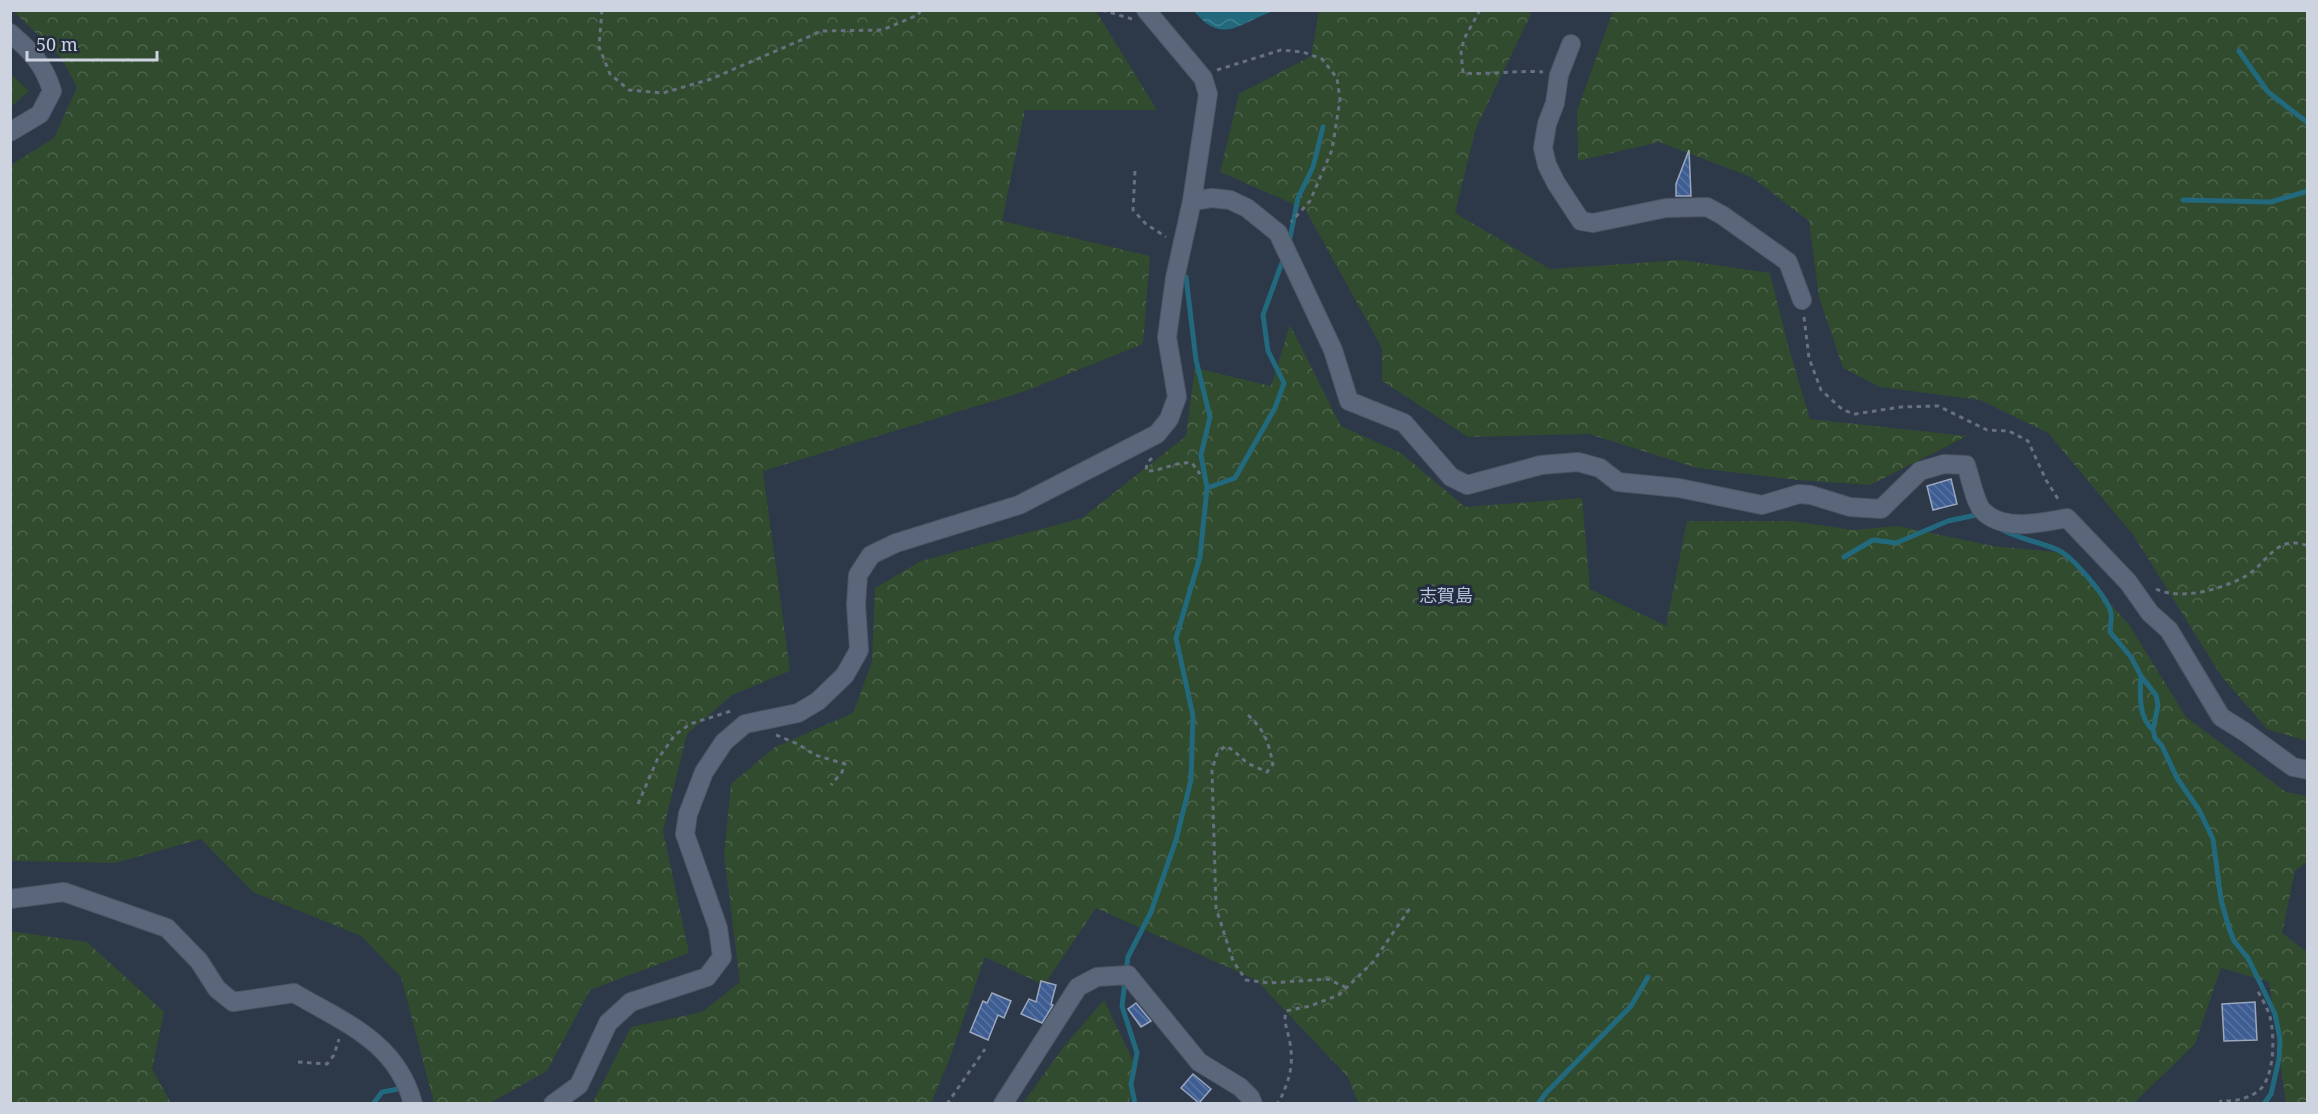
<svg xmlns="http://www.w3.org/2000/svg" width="2318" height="1114" viewBox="0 0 2318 1114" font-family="'Noto Serif','Noto Sans JP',serif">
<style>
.forest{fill:url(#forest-crowns)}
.water{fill:url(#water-waves)}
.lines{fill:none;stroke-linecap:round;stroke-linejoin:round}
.stream{stroke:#22697d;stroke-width:5}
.building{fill:url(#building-back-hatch);stroke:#9aa7bd;stroke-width:1.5}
.street-casing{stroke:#4c5564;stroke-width:20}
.path{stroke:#66707f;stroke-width:3;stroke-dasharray:4.5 4.5;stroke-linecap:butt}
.street{stroke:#5a667a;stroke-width:18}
.labels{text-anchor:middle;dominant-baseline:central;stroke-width:6;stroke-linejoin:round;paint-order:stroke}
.quarter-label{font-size:18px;fill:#b7c4db;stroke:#232d3f}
</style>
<defs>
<pattern id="forest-crowns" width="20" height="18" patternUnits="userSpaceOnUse" patternTransform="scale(1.5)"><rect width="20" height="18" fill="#314b2e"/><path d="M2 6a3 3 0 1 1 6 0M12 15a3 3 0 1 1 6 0" fill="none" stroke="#4e644c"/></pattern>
<pattern id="water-waves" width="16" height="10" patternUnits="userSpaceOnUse" patternTransform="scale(1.5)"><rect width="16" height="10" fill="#22697d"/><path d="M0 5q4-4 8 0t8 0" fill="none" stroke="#417e8f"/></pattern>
<pattern id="building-back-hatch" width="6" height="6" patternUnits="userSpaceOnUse" patternTransform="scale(1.5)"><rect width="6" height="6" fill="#3e5e93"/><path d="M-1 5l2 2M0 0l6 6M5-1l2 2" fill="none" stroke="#5974a2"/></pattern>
</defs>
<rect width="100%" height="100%" fill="#2d3849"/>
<path class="forest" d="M 13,11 L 1096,11 L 1157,110 L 1025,110 L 1002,221 L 1150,256 L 1143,344 L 1026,391 L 763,471 L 790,671 L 732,695 L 687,734 L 663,831 L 689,953 L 590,990 L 547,1071 L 490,1103 L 434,1103 L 401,977 L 361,936 L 253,892 L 201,839 L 115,863 L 11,861 L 11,165 L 54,138 L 77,87 L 60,56 Z
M 1319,11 L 1527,11 L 1531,14 L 1476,128 L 1455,213 L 1550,269 L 1681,260 L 1770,273 L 1788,345 L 1810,419 L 1967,436 L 1870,485 L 1797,480 L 1697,468 L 1589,434 L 1468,437 L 1382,381 L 1382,348 L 1305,209 L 1220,172 L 1239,94 L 1311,56 Z
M 1613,11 L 2307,11 L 2307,741 L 2267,729 L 2222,677 L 2134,536 L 2048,433 L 1980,400 L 1880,387 L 1843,368 L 1819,297 L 1809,221 L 1751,177 L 1659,142 L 1578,161 L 1577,111 Z
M 10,73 L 29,91 L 11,107 L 10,107 Z
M 1290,325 L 1341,426 L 1401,453 L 1465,507 L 1582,498 L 1590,589 L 1666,626 L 1687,521 L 1793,521 L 1854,530 L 1898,526 L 1993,546 L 2066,553 L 2130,626 L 2186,717 L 2286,792 L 2307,796 L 2307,862 L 2295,871 L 2282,933 L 2307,952 L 2307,1103 L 2286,1103 L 2269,982 L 2221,968 L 2195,1044 L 2134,1103 L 1358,1103 L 1348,1077 L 1256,980 L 1096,908 L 1044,985 L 985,957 L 948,1063 L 931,1103 L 592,1104 L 631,1027 L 702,1012 L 740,982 L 724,855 L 731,784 L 775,747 L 853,713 L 872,662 L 875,588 L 921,561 L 1082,518 L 1186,436 L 1195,368 L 1271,386 Z
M 10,931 L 87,942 L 164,1012 L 152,1069 L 171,1103 L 11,1103 Z
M 1104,1000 L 1137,1069 L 1129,1103 L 1023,1103 L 1065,1045 Z"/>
<path class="water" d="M 1194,11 L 1274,10 L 1274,11 C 1241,21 1223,47 1194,11 Z"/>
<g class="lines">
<path class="stream" d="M 2239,51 L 2268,92 L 2308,123
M 2183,200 L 2271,202 L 2308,191
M 1289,243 L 1298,198 L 1313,167 L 1323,127
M 1207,488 L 1235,478 L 1275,408 L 1284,383 L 1268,351 L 1263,315 L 1284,257
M 1997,527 C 2016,539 2038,541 2058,550 C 2072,556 2108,598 2111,613 C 2112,619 2110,626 2110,632 L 2131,657 L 2141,676 L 2156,695 L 2158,705 L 2153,730 L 2155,738 L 2162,746 L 2177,778 L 2199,810 L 2213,839 L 2221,900 L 2229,928 L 2234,941 L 2248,958 L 2275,1014 L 2280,1039 L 2279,1059 L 2271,1094 L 2264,1104
M 1844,557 L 1873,540 L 1896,543 L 1948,521 L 1976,515 L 1981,518
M 2141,676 C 2140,694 2138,717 2153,730
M 1126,971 L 1128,957 L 1151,912 L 1176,840 L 1191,780 L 1193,716 L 1176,638 L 1200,557 L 1207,488 L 1201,455 L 1210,417 L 1196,360 L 1186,277
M 1125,980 L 1122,1006 L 1137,1053 L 1131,1084 L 1135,1104
M 373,1104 L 382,1092 L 404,1088
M 1538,1104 L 1546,1093 L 1631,1006 L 1648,977"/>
</g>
<path class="building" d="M 1689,150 L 1691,196 L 1676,196 L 1676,184 Z
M 1951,479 L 1957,504 L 1933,510 L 1927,486 Z
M 1041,981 L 1056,985 L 1051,1004 L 1053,1005 L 1042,1023 L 1021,1014 L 1029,999 L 1036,1002 Z
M 992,993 L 1011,1001 L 1004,1018 L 998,1015 L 988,1040 L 970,1032 L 983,1001 L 987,1003 Z
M 2255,1002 L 2257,1040 L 2224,1041 L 2222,1004 Z
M 1136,1003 L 1151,1021 L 1141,1027 L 1128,1009 Z
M 1193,1074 L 1211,1089 L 1199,1103 L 1181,1088 Z"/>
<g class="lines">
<defs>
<path id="street" d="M 10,33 C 31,51 44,64 52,91 L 40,114 L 10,132
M 1571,44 L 1559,75 L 1555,103 L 1547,124 L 1543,148 L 1547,165 L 1556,183 L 1581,221 L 1593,223 L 1666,208 L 1707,207 L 1722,215 L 1788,262 L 1802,300
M 1192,201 L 1212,198 L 1230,200 L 1247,208 L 1278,233 L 1333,350 L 1349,401 L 1404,423 L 1451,477 L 1467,485 L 1541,465 L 1578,462 L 1600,468 L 1618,482 L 1679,488 L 1762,505 L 1799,494 L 1811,495 L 1850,507 L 1881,509 L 1920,471 L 1944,464 L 1966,465 C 1970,476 1975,502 1982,510 C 2002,532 2041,523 2067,518 L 2128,582 L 2150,613 L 2169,630 L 2221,717 L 2245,732 L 2293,767 L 2308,770
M 10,899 L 64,892 L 167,928 L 199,961 L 217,989 L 233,1002 L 294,993 C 345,1023 397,1042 413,1104
M 553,1104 L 579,1085 L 608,1023 L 631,1002 L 707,977 L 722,957 L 718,928 L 685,834 L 688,814 L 704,772 L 724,742 L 745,724 L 798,713 L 818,701 L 845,675 L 859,650 L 856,604 L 858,575 L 871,555 L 896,543 L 1019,505 L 1157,434 L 1169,419 L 1177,397 L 1167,337 L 1175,278 L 1192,201 L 1208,94 L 1203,78 L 1146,10
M 1003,1104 L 1078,987 L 1097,977 L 1128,975 L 1199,1062 L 1240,1087 L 1250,1097 L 1253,1104"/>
</defs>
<use href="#street" class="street-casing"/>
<path class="path" d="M 602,10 L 599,47 L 610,74 L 629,90 L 663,93 L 711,79 L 822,31 L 882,30 L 918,15 L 921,10
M 1102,10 L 1132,19
M 1480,10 L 1464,39 L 1461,52 L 1463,73 C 1489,75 1516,70 1543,72
M 1217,70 L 1281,50 L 1303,52 L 1322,59 L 1337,78 L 1340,100 L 1332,150 L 1310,201 L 1291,222
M 1135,171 L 1133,210 L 1146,224 L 1166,237
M 1804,317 L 1809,358 L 1821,390 L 1843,410 L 1855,414 L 1901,407 L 1938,406 L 1987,430 L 2009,431 L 2028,441 L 2046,480 L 2060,502
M 1152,458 L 1147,463 L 1146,471 C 1163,471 1176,461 1192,463 L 1200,474
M 2156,589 C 2182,601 2222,589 2246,576 C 2268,563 2276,533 2308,546
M 1248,715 C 1265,731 1268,741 1273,764 L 1267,772 L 1247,763 L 1233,750 L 1225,746 L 1217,754 L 1212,770 L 1216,908 L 1233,961 L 1246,980 L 1269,983 L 1328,979 L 1347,988
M 776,735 L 798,744 L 815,755 L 845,764 L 842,772 L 831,785
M 638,804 L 657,760 L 675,735 L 690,724 L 731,711
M 298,1062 L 327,1064 L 334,1055 L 339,1039
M 947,1104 L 985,1049
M 1275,1104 L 1279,1102 C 1289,1081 1294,1066 1290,1043 C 1288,1030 1283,1023 1286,1011 L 1310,1006 L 1339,995 L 1373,962 L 1410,908
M 2219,1104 L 2221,1101 C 2234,1101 2245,1100 2257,1092 C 2275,1080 2275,1036 2270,1017 C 2267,1007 2261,997 2256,988"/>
<use href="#street" class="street"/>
</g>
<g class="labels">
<g class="quarter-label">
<text x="1446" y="595">志賀島</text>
</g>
</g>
<rect width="2318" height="1114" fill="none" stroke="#cdd4e0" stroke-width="24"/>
<path d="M27 51v9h130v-9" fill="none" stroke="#cdd4e0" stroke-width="3"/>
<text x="36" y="51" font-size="18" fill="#cdd4e0" stroke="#232d3f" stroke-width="4.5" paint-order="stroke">50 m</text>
</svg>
